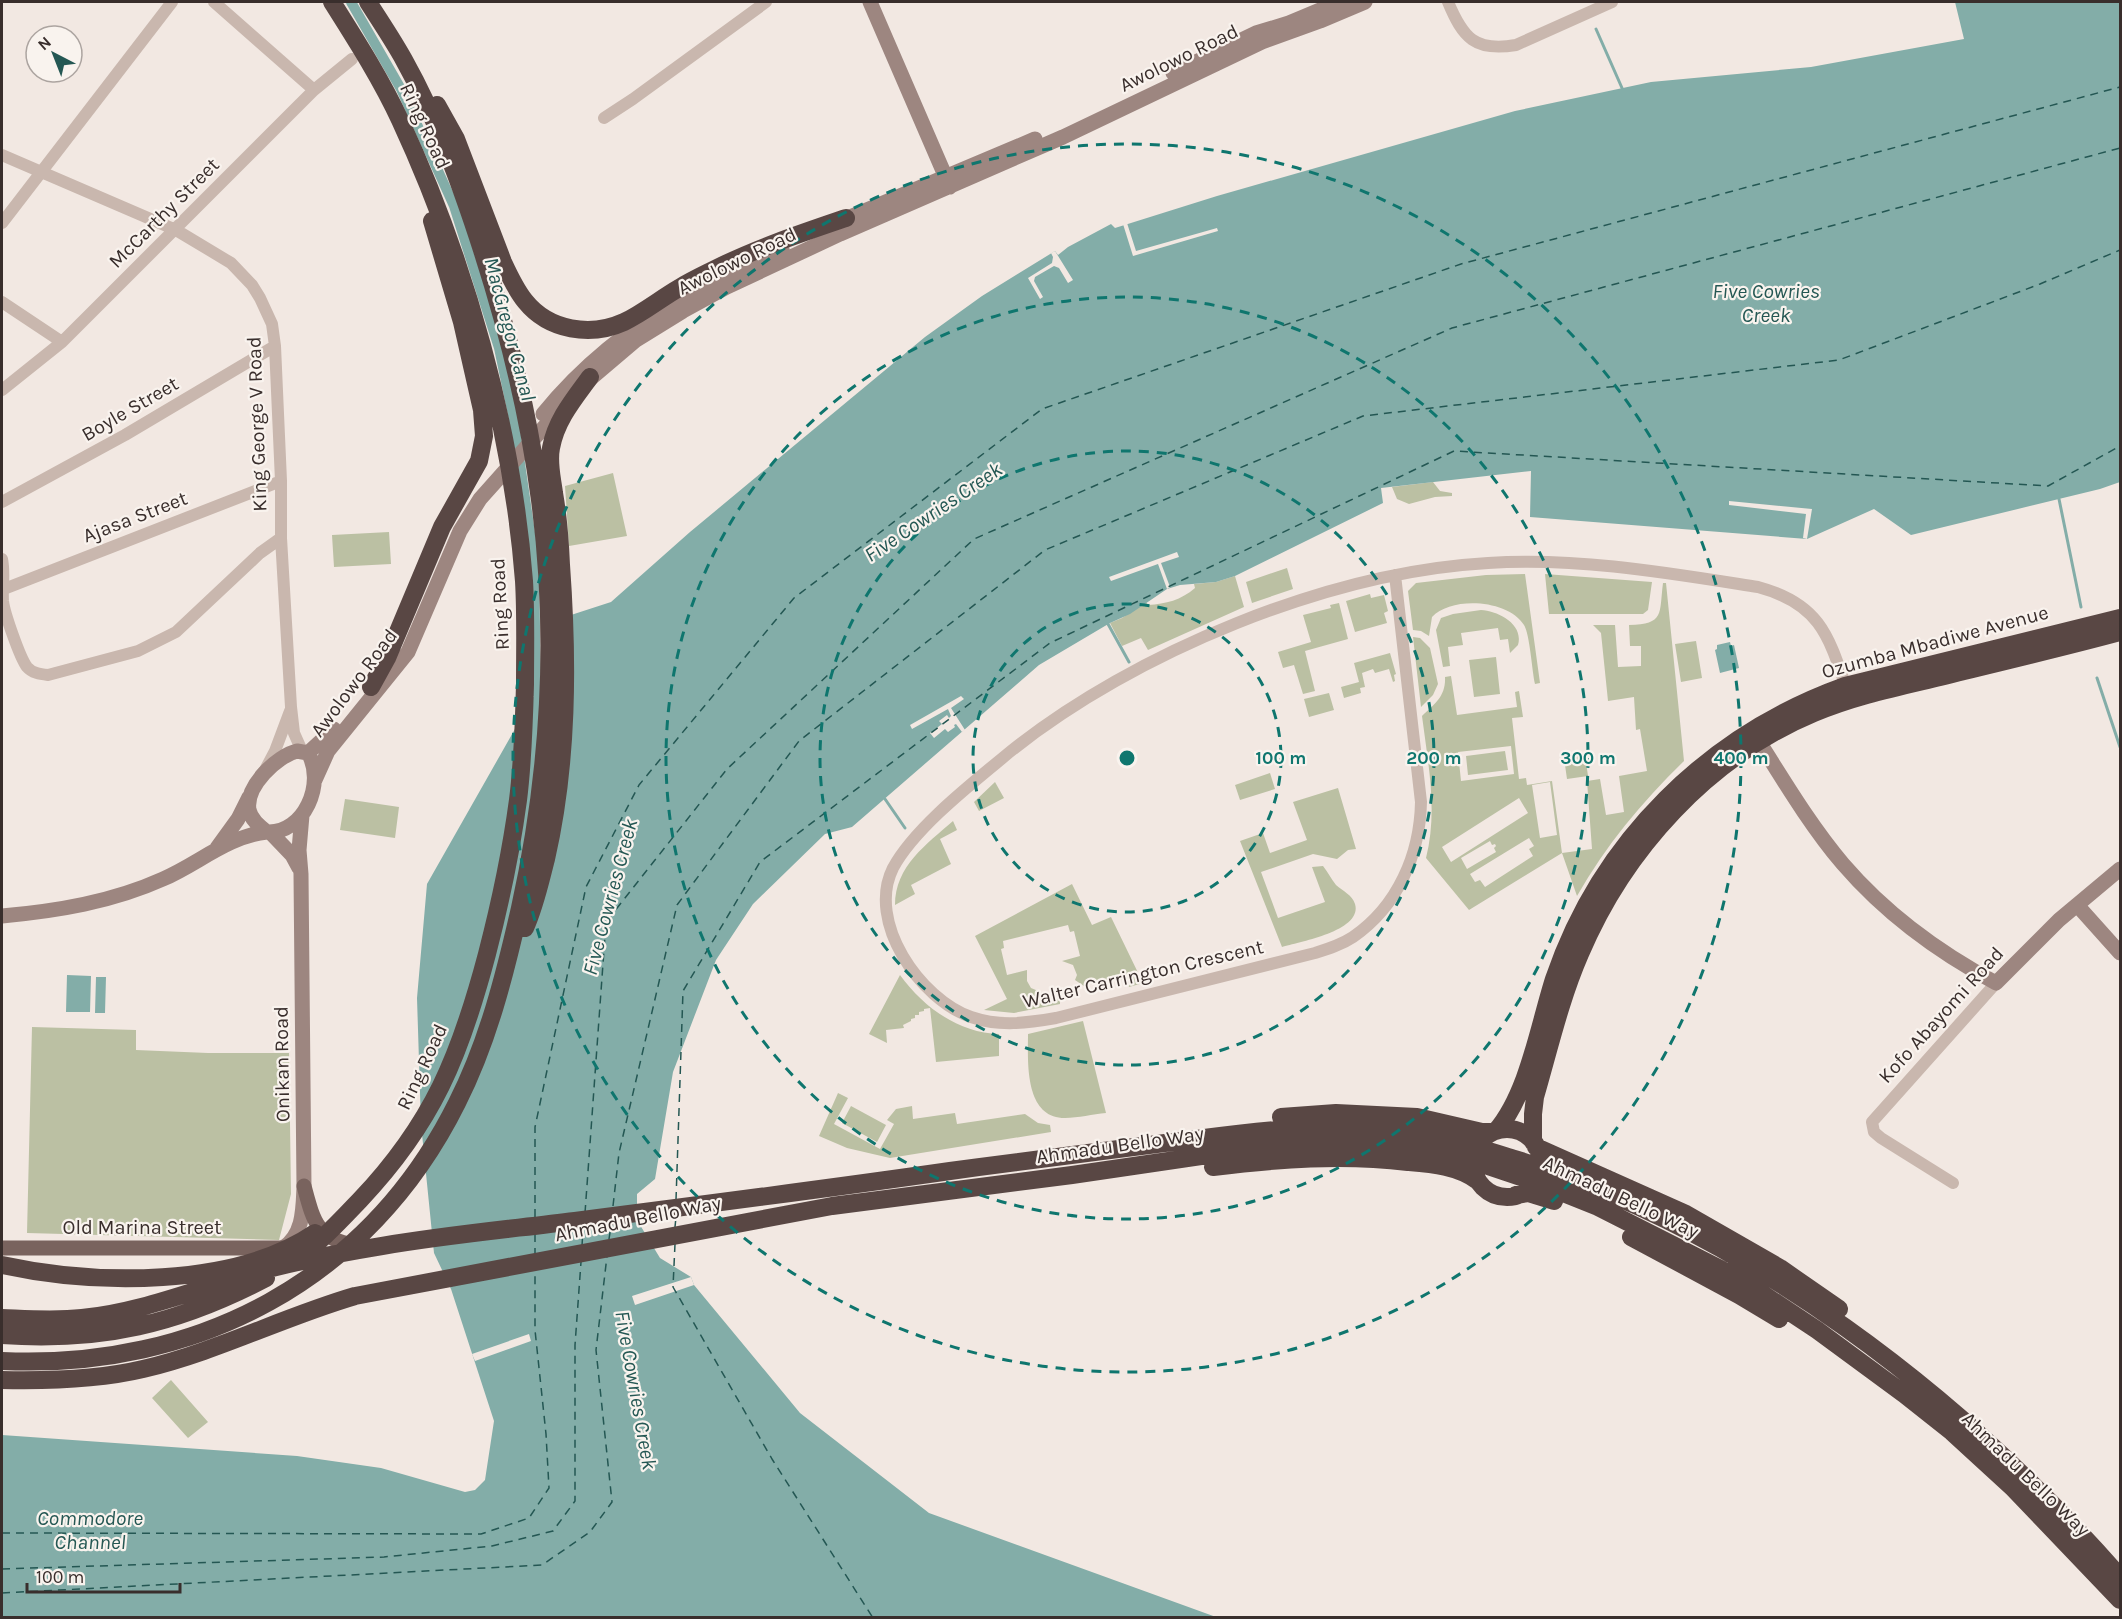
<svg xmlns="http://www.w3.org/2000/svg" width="2122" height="1619" viewBox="0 0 2122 1619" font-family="Karla,sans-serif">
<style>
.green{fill:#bbc0a3;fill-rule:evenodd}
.water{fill:#83ada8}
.pier{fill:#f2e8e2}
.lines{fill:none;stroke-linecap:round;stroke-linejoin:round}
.stream{stroke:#83ada8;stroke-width:3}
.canal{stroke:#83ada8;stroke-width:10}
.ferry{stroke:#245753;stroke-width:1.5;stroke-dasharray:8 6;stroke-linecap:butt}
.street{stroke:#c9b7ae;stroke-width:12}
.secondary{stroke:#9d8680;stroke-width:15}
.primary{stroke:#79635e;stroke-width:15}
.highway{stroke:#594744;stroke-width:18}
.ring{fill:none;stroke:#0f766e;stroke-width:3;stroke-dasharray:10 8}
.labels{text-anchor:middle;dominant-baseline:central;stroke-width:4.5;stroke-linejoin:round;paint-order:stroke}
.street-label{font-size:20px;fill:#392e2c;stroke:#f9f3ee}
.water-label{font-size:21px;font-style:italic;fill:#245753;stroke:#f9f3ee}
.centre{fill:#0f766e;stroke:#f9f3ee;stroke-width:3}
.ring-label{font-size:18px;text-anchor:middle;font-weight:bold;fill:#0f766e;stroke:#f9f3ee;stroke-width:4.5;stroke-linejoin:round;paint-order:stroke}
</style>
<rect width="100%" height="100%" fill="#f2e8e2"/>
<path class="green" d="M 613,473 L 627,536 L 569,546 L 565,486 Z
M 1433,482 L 1440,491 L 1452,493 L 1452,496 L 1435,497 L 1409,504 L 1397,499 L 1392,487 Z
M 389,532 L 391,564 L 334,567 L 332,535 Z
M 1287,568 L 1293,589 L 1252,603 L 1246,582 Z
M 1525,574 L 1540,683 L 1535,684 C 1532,671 1530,635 1524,625 C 1508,599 1451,596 1432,617 L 1429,636 L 1421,631 L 1413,630 L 1408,591 L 1416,583 L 1486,575 Z
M 1545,574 L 1652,582 L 1648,610 L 1643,614 L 1549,614 Z
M 1235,576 L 1244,607 L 1148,650 L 1141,638 L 1122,646 L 1110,623 L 1122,618 L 1146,602 L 1148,605 C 1166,604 1181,600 1195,588 L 1194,584 L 1216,582 Z
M 1663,583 L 1666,583 L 1684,761 C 1642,802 1606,845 1577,896 L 1562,853 L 1469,910 L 1426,858 C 1438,811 1428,763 1422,716 C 1435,704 1446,696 1445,677 L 1451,676 L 1457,715 L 1517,707 L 1515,692 L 1519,691 L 1523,717 L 1512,718 L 1519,779 L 1526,778 L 1527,785 L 1552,781 L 1562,853 L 1592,849 L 1587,781 L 1600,779 L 1606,815 L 1624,812 L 1619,776 L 1647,771 L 1640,729 L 1636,730 L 1634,697 L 1608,701 L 1601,633 L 1593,625 L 1615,625 L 1618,667 L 1641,666 L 1641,646 L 1630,646 L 1629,625 C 1665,624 1659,614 1663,583 ZM 1511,746 L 1514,774 L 1461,781 L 1458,752 ZM 1550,782 L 1557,835 L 1540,838 L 1532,785 ZM 1519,798 L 1528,813 L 1451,862 L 1442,847 ZM 1529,838 L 1534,846 L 1529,849 L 1533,856 L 1485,887 L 1480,880 L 1475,882 L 1470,874 ZM 1490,841 L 1492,845 L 1495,844 L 1496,846 L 1494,848 L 1496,852 L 1467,869 L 1461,858 Z
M 1370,594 L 1371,598 L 1384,595 L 1388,611 L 1384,613 L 1387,623 L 1355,632 L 1346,601 Z
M 1339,603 L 1348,639 L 1305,651 L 1315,691 L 1303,694 L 1294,665 L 1283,668 L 1278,652 L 1311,642 L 1303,615 L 1331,608 L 1330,605 Z
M 1481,610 C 1498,611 1524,624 1518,645 L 1510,653 L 1508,639 L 1500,640 L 1498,628 L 1461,633 L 1463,645 L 1448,647 L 1450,666 L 1443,667 L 1436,630 L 1441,618 L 1453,614 Z
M 1413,637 L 1420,638 L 1430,648 L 1438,684 L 1433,695 L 1421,707 Z
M 1696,641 L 1702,678 L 1681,682 L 1675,644 Z
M 1390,653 L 1396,674 L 1394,675 L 1395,681 L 1393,682 L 1389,669 L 1375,673 L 1373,669 L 1362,673 L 1365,687 L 1360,688 L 1361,693 L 1344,698 L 1341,687 L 1359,682 L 1354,663 Z
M 1496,657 L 1500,694 L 1474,697 L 1469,660 Z
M 1329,693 L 1334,710 L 1309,717 L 1304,699 Z
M 1505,751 L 1508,770 L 1468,775 L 1466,756 Z
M 1585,755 L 1588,776 L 1567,779 L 1564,758 Z
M 1270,773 L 1275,789 L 1240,800 L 1235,785 Z
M 995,782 L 1004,798 L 979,811 L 974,802 Z
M 1338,788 L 1356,849 L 1348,850 L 1337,859 L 1313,854 L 1261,872 L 1278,918 L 1325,902 L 1312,867 L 1323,866 C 1328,872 1331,879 1336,885 C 1343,891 1352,895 1355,904 C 1363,931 1299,942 1282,947 L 1240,841 L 1263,833 L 1270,853 L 1307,840 L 1293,802 Z
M 345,799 L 399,807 L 395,838 L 340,830 Z
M 953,821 L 957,830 L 940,839 L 951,864 L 911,885 L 915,894 L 895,905 C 895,866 927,844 953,821 Z
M 1072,884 L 1092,925 L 1111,917 L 1143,983 L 1129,987 L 1127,978 L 1121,980 L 1120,977 L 1100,984 L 1093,981 L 1084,986 L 1075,980 L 1077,975 L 1073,965 L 1062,961 L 1080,956 L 1074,931 L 1070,932 L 1068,925 L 1003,941 L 1004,948 L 1001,949 L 1007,975 L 1027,970 L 1027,981 L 1031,988 L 1060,1000 L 1060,1004 L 1014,1013 L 984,1010 L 1007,999 L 975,936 Z
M 900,975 C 923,1007 959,1033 999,1034 L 999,1056 L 936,1062 L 930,1008 L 924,1009 L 924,1011 L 919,1012 L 919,1015 L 915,1015 L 915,1018 L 911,1019 L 911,1021 L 903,1025 L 904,1028 L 886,1030 L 887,1043 L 869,1034 Z
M 1083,1021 L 1106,1113 C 1093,1114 1078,1118 1065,1118 C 1024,1118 1028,1061 1028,1034 Z
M 32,1027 L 136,1030 L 136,1050 L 208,1053 L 289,1053 L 291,1194 L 279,1240 L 27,1233 Z
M 838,1093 L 848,1098 L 834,1124 L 880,1149 L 894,1124 L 887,1120 L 896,1109 L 912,1106 L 913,1119 L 955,1113 L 957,1124 L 1025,1114 L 1038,1123 L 1050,1125 L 1051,1132 L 890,1158 L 847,1148 L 819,1136 Z
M 851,1106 L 886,1125 L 877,1142 L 842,1123 Z
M 171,1380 L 208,1422 L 188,1438 L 152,1398 Z"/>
<path class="water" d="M 1955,2 L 2120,2 L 2120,482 L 2100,489 L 1911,535 L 1874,509 L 1807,539 L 1530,517 L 1531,471 L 1381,488 L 1383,503 L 1235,576 L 1216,582 L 1180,585 L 1167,589 L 1130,614 L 1110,623 L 1039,665 L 852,827 L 825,834 L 753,904 L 716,960 L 673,1072 L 655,1179 L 637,1194 L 637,1220 L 660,1258 L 691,1277 L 694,1285 L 800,1413 L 929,1513 L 1216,1617 L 2,1617 L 2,1435 L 297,1456 L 381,1468 L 465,1492 L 475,1490 L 485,1480 L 494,1421 L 451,1289 L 434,1253 L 421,1124 L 417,998 L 427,884 L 536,692 L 569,628 L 571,615 L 611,602 L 690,532 L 925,337 L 982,296 L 1055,251 L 1058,255 L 1068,247 L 1111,224 L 1115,228 L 1217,196 L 1515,111 L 1651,82 L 1811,67 L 1964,39 Z
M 1730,642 L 1731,646 L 1734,645 L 1739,668 L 1720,673 L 1715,650 L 1717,649 L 1717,645 Z
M 67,975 L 91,976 L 90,1012 L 66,1012 Z
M 96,977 L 106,977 L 105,1013 L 95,1013 Z"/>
<path class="pier" d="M 1127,223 L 1136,251 L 1217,228 L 1218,231 L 1133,256 L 1123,224 Z
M 1055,251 L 1073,280 L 1068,283 L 1059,268 L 1054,266 L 1035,277 L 1034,281 L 1043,297 L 1040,299 L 1028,278 L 1052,263 L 1053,257 L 1051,253 Z
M 1729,501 L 1812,509 L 1807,539 L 1803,538 L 1806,514 L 1729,505 Z
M 1177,552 L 1179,557 L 1161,563 L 1170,587 L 1167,589 L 1158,564 L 1111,581 L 1109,577 Z
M 961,696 L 964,699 L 951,708 L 965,730 L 962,732 L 956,724 L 954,725 L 955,727 L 948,732 L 945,729 L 934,738 L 930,733 L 942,724 L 939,721 L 947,715 L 949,718 L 951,716 L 948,709 L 912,729 L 910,725 Z
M 691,1277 L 694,1285 L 635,1305 L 632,1296 Z
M 529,1334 L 531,1341 L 475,1361 L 472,1354 Z"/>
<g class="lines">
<path class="stream" d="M 1596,29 L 1622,88
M 2059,499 L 2081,607
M 1108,624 L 1129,662
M 2097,678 L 2120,747
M 885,799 L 905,828"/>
<path class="canal" d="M 351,2 L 401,89 L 454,206 L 499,348 L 513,415 L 534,560 L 536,692"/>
<path class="ferry" d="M 676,1200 L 683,991 L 760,862 L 1050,643 L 1454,451 L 2048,486 L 2120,446
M 613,1206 L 619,1153 L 677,905 L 799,741 L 1045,550 L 1363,416 L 1839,360 L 2040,284 L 2120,250
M 585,1213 L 606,922 L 727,769 L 974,539 L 1452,328 L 2120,148
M 535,1217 L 535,1127 L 586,887 L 639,785 L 794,598 L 1042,409 L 1461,264 L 2120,87
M 675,1227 L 676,1217
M 535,1234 L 535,1253
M 609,1239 L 611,1226
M 675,1244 L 673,1287 L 772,1459 L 873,1618
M 582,1246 L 583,1229
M 2,1533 L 481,1534 L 529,1518 L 549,1488 L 546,1434 L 535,1330 L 535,1270
M 2,1569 L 384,1557 L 492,1546 L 553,1531 L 575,1501 L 575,1345 L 581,1262
M 2,1593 L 542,1565 L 590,1532 L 612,1502 L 596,1350 L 607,1256"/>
<path class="street" d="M 214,2 L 314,90
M 1448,2 C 1463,38 1475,52 1516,45 L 1612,2
M 604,118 L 633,99 L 766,2
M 2,155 L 176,230 L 231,263 L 252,285 L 260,298 L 272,324 L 275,346 L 281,481 L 281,538 L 291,707 L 294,733 L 302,751
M 2,223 L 172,2
M 2,302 L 62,342
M 2,390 L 62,342 L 314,90 L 352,59
M 2,502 L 125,435 L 275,346
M 2,559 C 5,574 2,586 3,601 C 4,612 20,658 27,667 C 32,673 40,674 48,675 L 138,651 L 176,632 L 260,553 L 281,538
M 1395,575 L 1421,802 C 1420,854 1398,906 1353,937 C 1341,945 1328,949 1315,953 L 1056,1018 C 1027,1023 1000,1027 971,1017 C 920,999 866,922 893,868 C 915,827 975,781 1011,751 C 1135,652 1329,572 1488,563 C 1578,557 1669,573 1758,587 C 1821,604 1829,637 1848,693
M 4,589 L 281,481
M 265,770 L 275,751 L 290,711
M 1953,1183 L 1881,1138 L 1874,1132 L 1872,1122 L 1996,983"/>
<path class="secondary" d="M 870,2 L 950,187
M 1173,73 L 1256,33 L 1289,23 L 1339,2
M 836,223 L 1035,139
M 583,385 L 636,340 L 683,311 L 727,287 L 840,234 L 1063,137 L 1262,42 L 1320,21 L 1365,2
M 543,414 C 584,363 633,325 691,292 C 720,276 751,263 782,249
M 1753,732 C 1781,776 1809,824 1843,864 C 1886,914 1938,952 1996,983 L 2059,920 L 2120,869
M 297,751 L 308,753 C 326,783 304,834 267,832 C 260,827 251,819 249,810 C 245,786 277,756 297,751 Z
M 308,753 L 334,729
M 315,780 L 328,751 L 408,652 L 460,531 L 480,499 L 563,406
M 270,832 L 292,855 L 299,868
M 217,848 L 238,819 L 249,797
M 2077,905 L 2120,953
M 2,916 C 57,911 112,902 163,879 C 198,864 228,836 267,832
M 283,1248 C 304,1234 303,1208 304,1186 L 301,874 L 299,850 L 302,815"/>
<path class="primary" d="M 304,1186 C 313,1219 316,1238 353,1245
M 2,1248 L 283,1248"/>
<path class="highway" d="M 437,105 L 456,139 L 503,262 C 509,275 516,290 525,301 C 549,331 591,337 624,322 C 643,313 660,299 679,288 C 690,281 703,275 715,269 C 757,248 802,233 846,218
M 371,687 L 387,658 L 442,527 L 479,461 L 484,436 L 482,410 L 462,322 L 432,221
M 525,928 C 535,906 540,882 546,859 C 568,763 568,662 561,565 C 560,541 558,516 554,493 C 552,477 548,463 551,448 C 556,420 574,399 590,377
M 1281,1117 L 1336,1113 L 1417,1117 L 1482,1132 L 1493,1132
M1473 1163a34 34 0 1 1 68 0a34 34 0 1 1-68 0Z
M 1496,1131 C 1528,1094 1539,1026 1554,979 C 1601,840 1709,735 1845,686 L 2120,618
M 1533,1142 L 1533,1114 L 1535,1097 C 1549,1049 1560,1000 1580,954 C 1624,850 1708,757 1814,713 C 1854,696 1898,687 1940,677 C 2000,662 2061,648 2120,632
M 1536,1147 L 1686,1214 L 1780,1268 L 1839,1309
M 1213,1167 C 1279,1159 1342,1154 1408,1162 C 1432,1164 1458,1166 1478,1181
M 1516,1195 L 1528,1193 L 1554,1201
M 1631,1237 L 1739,1295 L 1779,1319
M 294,1260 C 320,1243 339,1222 360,1200 C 433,1123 460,1056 487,954 C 500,904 511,852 518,800 C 523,761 524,722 525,684 C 525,649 526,615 524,581 C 512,426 465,260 400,120 C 381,79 356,40 332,2
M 2,1265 C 94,1285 234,1288 315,1233
M 2,1318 C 28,1319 55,1321 82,1318 C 135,1313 186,1293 237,1278 C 284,1263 333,1254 382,1246 C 446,1235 511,1229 575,1221 C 700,1205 825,1189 950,1171 C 1029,1160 1108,1150 1188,1140 C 1260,1131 1332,1121 1405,1131 C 1442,1136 1479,1148 1515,1159 C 1748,1232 1960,1395 2120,1577
M 2,1335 C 101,1342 178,1324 266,1278
M 2,1361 C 197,1370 369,1280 457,1103 C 488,1042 505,974 520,908 C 550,772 558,637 540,500 C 529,415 508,331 482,250 C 461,185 437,119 404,60 C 393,40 380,21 368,2
M 2,1380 C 48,1381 97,1380 143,1369 C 216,1352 283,1317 355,1296 L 832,1206 L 1072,1175 L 1284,1144 L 1374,1144 L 1427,1152 L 1479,1163 L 1533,1181 L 1598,1207 L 1740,1279 L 1817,1330 L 1904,1394 L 1952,1432 L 2012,1487 L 2120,1600"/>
</g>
<g class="ring">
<circle cx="1127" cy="758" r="154"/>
<circle cx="1127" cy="758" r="307"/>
<circle cx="1127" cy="758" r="461"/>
<circle cx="1127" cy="758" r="614"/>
</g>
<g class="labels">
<g class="street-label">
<text transform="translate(1179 58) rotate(-26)">Awolowo Road</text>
<text transform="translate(425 126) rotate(65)">Ring Road</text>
<text transform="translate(164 213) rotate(-45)">McCarthy Street</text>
<text transform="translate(737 261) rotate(-26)">Awolowo Road</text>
<text transform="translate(130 409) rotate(-30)">Boyle Street</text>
<text transform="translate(257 424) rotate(-92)">King George V Road</text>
<text transform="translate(135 517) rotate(-21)">Ajasa Street</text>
<text transform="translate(500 604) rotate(-93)">Ring Road</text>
<text transform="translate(1935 642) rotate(-15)">Ozumba Mbadiwe Avenue</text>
<text transform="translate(354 683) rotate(-53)">Awolowo Road</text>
<text transform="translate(1143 974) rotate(-13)">Walter Carrington Crescent</text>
<text transform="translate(1941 1015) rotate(-48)">Kofo Abayomi Road</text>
<text transform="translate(282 1064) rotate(-91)">Onikan Road</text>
<text transform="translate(422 1067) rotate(-65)">Ring Road</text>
<text transform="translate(1120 1145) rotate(-8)">Ahmadu Bello Way</text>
<text transform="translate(1621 1197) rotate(25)">Ahmadu Bello Way</text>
<text transform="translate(638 1219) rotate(-11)">Ahmadu Bello Way</text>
<text x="142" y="1227">Old Marina Street</text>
<text transform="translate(2026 1474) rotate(44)">Ahmadu Bello Way</text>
</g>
<g class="water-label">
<text x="1766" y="291">Five Cowries<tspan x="1766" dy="24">Creek</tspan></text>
<text transform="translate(510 329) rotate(75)">MacGregor Canal</text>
<text transform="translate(933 512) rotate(-34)">Five Cowries Creek</text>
<text transform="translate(610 897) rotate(-75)">Five Cowries Creek</text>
<text transform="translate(636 1390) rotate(80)">Five Cowries Creek</text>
<text x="90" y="1518">Commodore<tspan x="90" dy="24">Channel</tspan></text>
</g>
</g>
<circle cx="1127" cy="758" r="9" class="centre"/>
<g class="ring-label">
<text x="1281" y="764">100 m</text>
<text x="1434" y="764">200 m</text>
<text x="1588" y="764">300 m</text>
<text x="1741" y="764">400 m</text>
</g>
<rect width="2122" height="1619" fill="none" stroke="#392e2c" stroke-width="6"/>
<g transform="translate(54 54) rotate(318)"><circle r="28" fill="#f9f3ee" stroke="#aca4a0" stroke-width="1.5"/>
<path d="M0-4.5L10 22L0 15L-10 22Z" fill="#245753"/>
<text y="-9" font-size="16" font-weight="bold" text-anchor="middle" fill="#392e2c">N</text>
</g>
<path d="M27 1583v9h153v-9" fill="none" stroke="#392e2c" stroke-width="3"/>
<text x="36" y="1583" font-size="18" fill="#392e2c" stroke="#f9f3ee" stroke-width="4.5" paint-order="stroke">100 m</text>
</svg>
